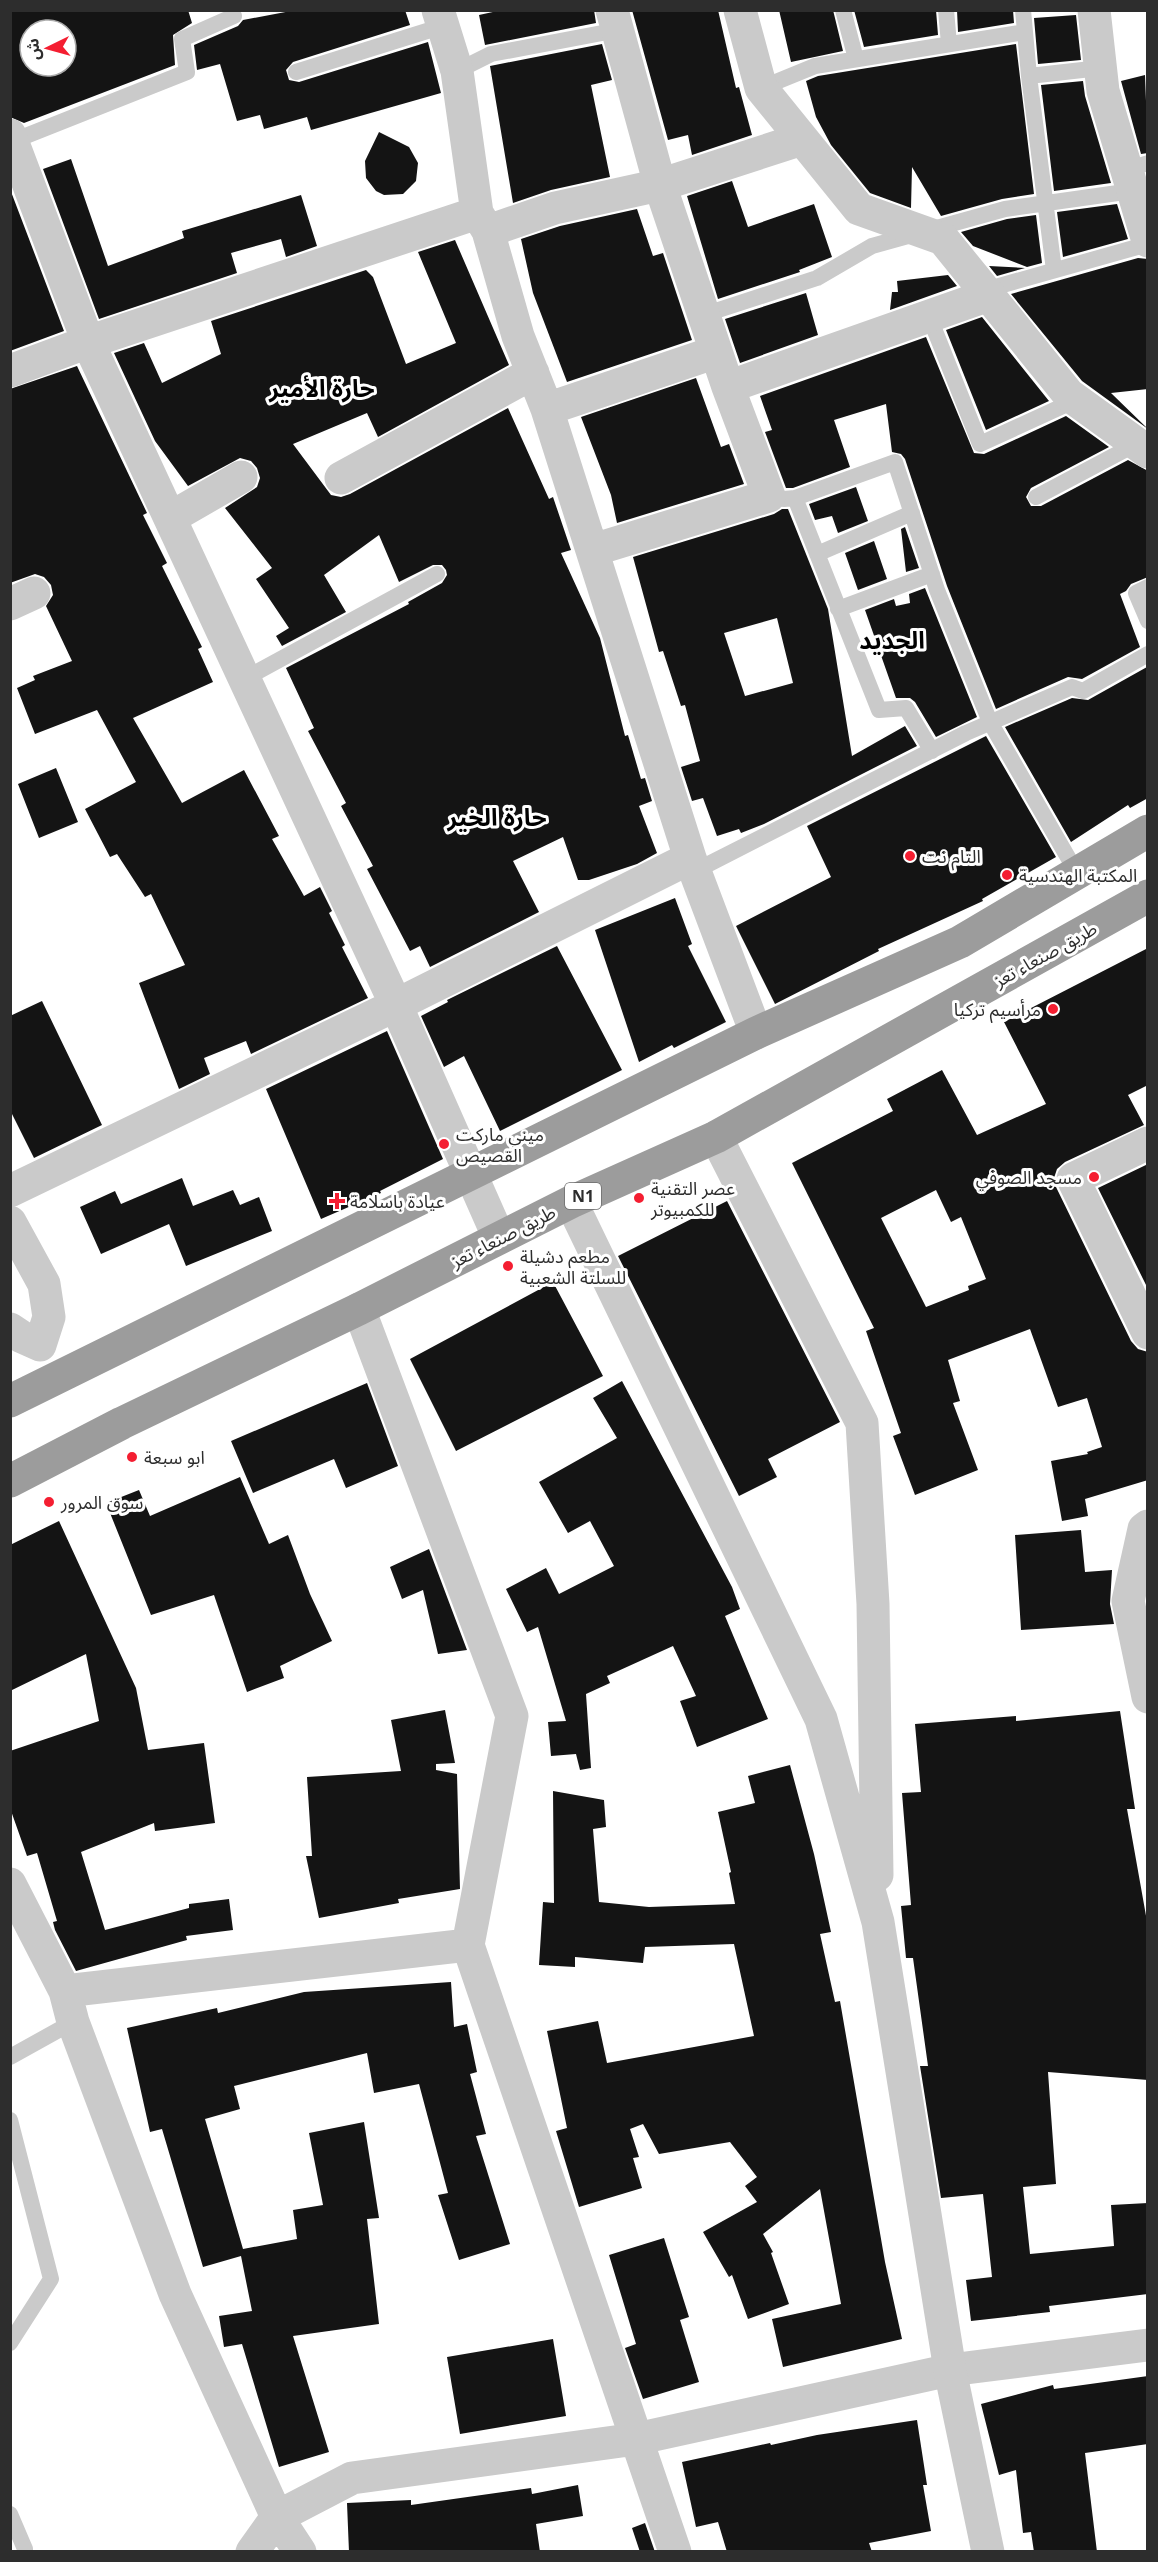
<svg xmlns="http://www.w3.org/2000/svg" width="1158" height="2562" viewBox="0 0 1158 2562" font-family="'Noto Sans','Noto Sans Arabic',sans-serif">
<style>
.building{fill:#141414;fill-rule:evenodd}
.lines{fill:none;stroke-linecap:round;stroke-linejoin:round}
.service{stroke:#cacaca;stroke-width:16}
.minor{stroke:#cacaca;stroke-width:33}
.tertiary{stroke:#cacaca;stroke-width:33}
.trunk{stroke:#9c9c9c;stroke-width:33}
.poi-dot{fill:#f41e31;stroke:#fff;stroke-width:2}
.labels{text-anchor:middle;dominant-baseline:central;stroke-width:6;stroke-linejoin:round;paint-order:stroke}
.shield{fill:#fff;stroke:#6c6c6c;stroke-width:1.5}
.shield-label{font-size:16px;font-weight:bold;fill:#2d2d2d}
.poi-label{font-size:18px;fill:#2d2d2d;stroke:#fff;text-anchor:start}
.street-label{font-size:18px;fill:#2d2d2d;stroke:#fff}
.district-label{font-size:24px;font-weight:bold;fill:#000;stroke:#fff}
</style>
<rect width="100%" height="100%" fill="#fff"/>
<path class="building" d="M 10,10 L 188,10 L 192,23 L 173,35 L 175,65 L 24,123 L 10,117 ZM 30,30 L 66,30 L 66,66 L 30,66 Z
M 296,10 L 405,10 L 410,25 L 293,62 L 286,70 L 289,80 L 299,82 L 428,42 L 441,93 L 311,130 L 307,117 L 264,129 L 260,115 L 237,121 L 220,64 L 197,70 L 194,45 L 238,26 L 243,20 Z
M 502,10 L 594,10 L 596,23 L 485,45 L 479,15 Z
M 632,10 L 718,10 L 736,88 L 739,87 L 752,135 L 692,155 L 688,135 L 668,140 Z
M 779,10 L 833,10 L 843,51 L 791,62 Z
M 854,10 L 936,10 L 938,35 L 864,47 Z
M 957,10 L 1013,10 L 1014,23 L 958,32 Z
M 1076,15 L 1081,60 L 1038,64 L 1034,18 Z
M 602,44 L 612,80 L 591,85 L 610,177 L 551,190 L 513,203 L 490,66 Z
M 1016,44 L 1034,194 L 1002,199 L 941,216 L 912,167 L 911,208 L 870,193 L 831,145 L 816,117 L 806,81 L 818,76 Z
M 1145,75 L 1148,153 L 1141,154 L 1121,81 Z
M 1083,81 L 1085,96 L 1111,183 L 1054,191 L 1041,85 Z
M 379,132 L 409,147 L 418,163 L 416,181 L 403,194 L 384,195 L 376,191 L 366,178 L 365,161 Z
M 71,159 L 108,266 L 184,238 L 182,231 L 301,195 L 317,246 L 286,257 L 281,239 L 231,253 L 237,273 L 99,319 L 43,169 Z
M 732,181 L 748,227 L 814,204 L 832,257 L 799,270 L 800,272 L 718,299 L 687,196 Z
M 10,189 L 64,331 L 10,351 Z
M 1117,204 L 1128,239 L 1063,257 L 1057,212 Z
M 637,209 L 653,256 L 663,253 L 692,340 L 567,382 L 533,293 L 521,239 L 560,226 Z
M 1036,215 L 1042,263 L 1027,267 L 973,246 L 961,232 L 1007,219 Z
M 455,240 L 509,365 L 378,437 L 367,413 L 293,444 L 331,495 L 341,497 L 350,494 L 508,408 L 549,499 L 553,497 L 571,550 L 561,553 L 600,638 L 625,736 L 628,735 L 641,779 L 645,778 L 652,801 L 639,806 L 657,853 L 637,864 L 589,880 L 578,880 L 563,837 L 513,861 L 539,912 L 430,967 L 420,946 L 410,951 L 367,869 L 373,866 L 341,806 L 346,803 L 308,731 L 314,728 L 286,668 L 409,604 L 408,602 L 442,583 L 447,575 L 446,570 L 442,565 L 433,565 L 399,582 L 379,535 L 324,575 L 346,612 L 282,646 L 276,636 L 289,628 L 256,579 L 272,568 L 225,508 L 257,487 L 260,478 L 257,468 L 251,461 L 240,458 L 188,486 L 155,441 L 114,353 L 144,343 L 162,383 L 221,354 L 211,321 L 366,270 L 373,277 L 406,364 L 456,343 L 418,252 Z
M 1138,258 L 1148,259 L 1148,389 L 1111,393 L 1148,429 L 1082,381 L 1011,294 Z
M 989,266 L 1025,268 L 997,276 Z
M 948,275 L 957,286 L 890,310 L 892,292 L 898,292 L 897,281 Z
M 806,293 L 818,335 L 740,363 L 725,319 Z
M 982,317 L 1049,401 L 986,430 L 946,330 Z
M 926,337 L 974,453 L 984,454 L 1066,416 L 1109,447 L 1031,488 L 1026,497 L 1031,506 L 1041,506 L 1128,460 L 1148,471 L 1148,577 L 1131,584 L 1126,591 L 1120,594 L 1140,647 L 1082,679 L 1068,677 L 996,709 L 947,586 L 905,459 L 901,454 L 892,452 L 886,404 L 834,420 L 850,467 L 793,488 L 786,488 L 765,432 L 772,430 L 760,396 Z
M 77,366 L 147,513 L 143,515 L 167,563 L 162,566 L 202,647 L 198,649 L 213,682 L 133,718 L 182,803 L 244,770 L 279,836 L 272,839 L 304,896 L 320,887 L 332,911 L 329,913 L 345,945 L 342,947 L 368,998 L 251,1054 L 246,1041 L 204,1058 L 210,1074 L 179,1089 L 139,983 L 185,965 L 151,894 L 145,897 L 117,854 L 110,857 L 85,809 L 136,782 L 97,710 L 35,734 L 17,688 L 35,680 L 33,676 L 72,661 L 46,606 L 53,595 L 51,585 L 44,577 L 35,574 L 10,583 L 10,389 Z
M 696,378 L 721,447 L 729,444 L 744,484 L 617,523 L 611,495 L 581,417 Z
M 856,487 L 868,521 L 838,533 L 832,516 L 815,520 L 809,504 Z
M 782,509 L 788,509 L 828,609 L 852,756 L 905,726 L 917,746 L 764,824 L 741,833 L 739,829 L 717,836 L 703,798 L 692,801 L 681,767 L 700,761 L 685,705 L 681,706 L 663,651 L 659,652 L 633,557 L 774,514 ZM 777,618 L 793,683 L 745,696 L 724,633 Z
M 905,527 L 919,568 L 906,572 L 901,529 Z
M 874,541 L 887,579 L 858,590 L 845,553 Z
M 925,588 L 977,717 L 936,737 L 915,702 L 910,698 L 896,698 L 865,610 L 894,599 L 896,606 L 910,603 L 909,594 Z
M 1147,667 L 1148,798 L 1130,808 L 1128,805 L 1071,842 L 1005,727 L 1072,698 L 1088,700 Z
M 986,736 L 1056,857 L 982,899 L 983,901 L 878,949 L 879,951 L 775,1004 L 736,926 L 831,877 L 807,826 Z
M 56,768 L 78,822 L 39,838 L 18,784 Z
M 675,898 L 692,944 L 688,946 L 726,1022 L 674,1048 L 672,1045 L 639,1062 L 595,930 Z
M 557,946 L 622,1070 L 500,1131 L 464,1056 L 444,1067 L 421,1016 L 448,1002 L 447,1000 Z
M 1148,948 L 1148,1085 L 1128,1095 L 1144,1125 L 1065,1162 L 1057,1169 L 1054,1178 L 1056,1187 L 1131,1341 L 1138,1349 L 1148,1352 L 1148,1480 L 1085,1499 L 1088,1516 L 1062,1521 L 1051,1461 L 1088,1454 L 1087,1452 L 1102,1447 L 1087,1398 L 1058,1407 L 1030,1329 L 948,1360 L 960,1401 L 953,1403 L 978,1470 L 915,1495 L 893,1436 L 901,1433 L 866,1331 L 874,1328 L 792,1163 L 893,1111 L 887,1099 L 942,1070 L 977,1135 L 1046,1104 L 1004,1022 ZM 936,1190 L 951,1222 L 961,1217 L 986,1279 L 968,1286 L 969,1290 L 926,1307 L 881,1218 Z
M 42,1001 L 102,1125 L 34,1158 L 10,1110 L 10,1016 Z
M 387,1031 L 443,1159 L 380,1191 L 381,1193 L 321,1219 L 266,1089 Z
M 1148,1164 L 1148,1289 L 1098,1188 Z
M 182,1178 L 193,1206 L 233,1190 L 240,1205 L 259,1197 L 272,1231 L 186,1266 L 169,1224 L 101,1254 L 80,1207 L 115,1191 L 121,1204 Z
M 727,1201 L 840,1422 L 768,1459 L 777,1477 L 739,1496 L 618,1256 Z
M 553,1282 L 603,1376 L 456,1451 L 410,1359 Z
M 622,1381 L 732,1587 L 740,1609 L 725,1616 L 768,1719 L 697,1747 L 680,1701 L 696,1696 L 673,1646 L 607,1676 L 610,1683 L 586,1694 L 591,1768 L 580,1770 L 576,1754 L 551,1756 L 548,1722 L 566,1721 L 538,1627 L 527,1632 L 506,1589 L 546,1568 L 559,1594 L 614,1566 L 590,1521 L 568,1533 L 539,1482 L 617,1438 L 593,1398 Z
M 367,1383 L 398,1466 L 346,1488 L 334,1459 L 253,1493 L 231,1441 Z
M 240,1477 L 269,1544 L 288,1535 L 310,1594 L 332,1641 L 280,1666 L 284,1678 L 247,1692 L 214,1595 L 151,1615 L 106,1503 L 139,1490 L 150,1516 Z
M 59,1521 L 136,1688 L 148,1750 L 204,1743 L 215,1823 L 155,1831 L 154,1823 L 81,1852 L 105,1930 L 189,1908 L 189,1904 L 229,1899 L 233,1930 L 186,1936 L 187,1940 L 76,1971 L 55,1930 L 53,1922 L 57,1921 L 37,1853 L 27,1856 L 10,1808 L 10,1751 L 99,1721 L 86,1654 L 10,1691 L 10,1545 Z
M 1081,1530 L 1085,1572 L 1112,1570 L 1110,1604 L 1114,1624 L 1021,1630 L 1015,1535 Z
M 429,1549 L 467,1650 L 438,1654 L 423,1590 L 402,1599 L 390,1567 Z
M 445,1710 L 455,1763 L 436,1764 L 436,1770 L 457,1774 L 460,1889 L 398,1899 L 399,1903 L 319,1918 L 306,1856 L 312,1856 L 307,1777 L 401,1771 L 391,1720 Z
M 1120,1711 L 1135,1809 L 1127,1809 L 1148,1927 L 1148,2080 L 1048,2072 L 1056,2184 L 1023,2187 L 1030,2254 L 1114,2246 L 1111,2205 L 1148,2203 L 1148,2294 L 1049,2306 L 1050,2312 L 971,2321 L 966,2280 L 992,2277 L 983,2194 L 941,2198 L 920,2066 L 928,2066 L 913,1958 L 906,1958 L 901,1906 L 911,1905 L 902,1793 L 921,1792 L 915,1724 L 1016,1716 L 1016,1721 Z
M 790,1765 L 814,1854 L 831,1932 L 820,1934 L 835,2002 L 840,2001 L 885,2262 L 902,2339 L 783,2367 L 772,2319 L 841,2304 L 820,2189 L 763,2234 L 773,2252 L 771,2253 L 789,2304 L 748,2319 L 732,2275 L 729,2277 L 703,2232 L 757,2202 L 745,2186 L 757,2177 L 730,2142 L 659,2154 L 643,2124 L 630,2129 L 639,2157 L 633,2158 L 642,2188 L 579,2207 L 556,2131 L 567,2128 L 547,2031 L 598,2021 L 607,2063 L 754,2036 L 734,1944 L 645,1947 L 643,1963 L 575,1957 L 575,1967 L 539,1965 L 543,1902 L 554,1903 L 553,1791 L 604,1800 L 606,1827 L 593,1829 L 599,1902 L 649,1907 L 735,1904 L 729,1873 L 731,1872 L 718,1812 L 755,1803 L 748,1776 Z
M 451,1982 L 454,2027 L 467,2024 L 477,2072 L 470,2074 L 486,2134 L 476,2136 L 510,2244 L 459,2260 L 438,2195 L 448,2193 L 419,2084 L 374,2093 L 367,2053 L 234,2086 L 240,2109 L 205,2119 L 243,2249 L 297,2239 L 293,2210 L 323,2205 L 309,2133 L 364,2122 L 379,2218 L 367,2219 L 379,2324 L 293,2336 L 329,2452 L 279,2467 L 242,2344 L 224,2347 L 219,2316 L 252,2311 L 241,2256 L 203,2267 L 162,2129 L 150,2132 L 127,2028 L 217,2008 L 218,2013 L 304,1992 Z
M 664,2238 L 689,2317 L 680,2320 L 699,2382 L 643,2399 L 625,2348 L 636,2344 L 609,2255 Z
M 553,2339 L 566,2416 L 460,2434 L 447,2357 Z
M 1148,2376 L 1148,2444 L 1085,2453 L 1097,2552 L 1034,2552 L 1031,2532 L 1023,2533 L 1016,2470 L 999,2475 L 981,2404 L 1053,2385 L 1054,2389 Z
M 917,2420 L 927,2485 L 923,2485 L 931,2531 L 869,2543 L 872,2552 L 727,2552 L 718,2522 L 696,2527 L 682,2462 L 770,2443 L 771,2445 L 817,2435 Z
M 578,2485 L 583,2516 L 536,2524 L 540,2552 L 349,2552 L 347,2503 L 411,2500 L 411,2505 L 531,2488 L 532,2494 Z
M 645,2523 L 655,2552 L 640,2552 L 632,2528 Z"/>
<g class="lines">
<path class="service" d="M 843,10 L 856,59
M 946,10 L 949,44
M 1023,10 L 1029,76
M 457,71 L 491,54 L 618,30
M 296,72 L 443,26
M 761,88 L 815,66 L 1025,32
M 13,141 L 187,72 L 182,39 L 234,16 L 231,10
M 1126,170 L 1148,163
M 1054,270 L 1029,76 L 1100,68
M 985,290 L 1148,244
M 703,315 L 817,278 L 872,246 L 1005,209 L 1132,191
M 929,316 L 980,444 L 1076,400
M 1036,497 L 1136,444
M 795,498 L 895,462 L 937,590 L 990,722 L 1077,873
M 784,499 L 795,498 L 879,710 L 906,708 L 932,751
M 817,554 L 912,513
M 1148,587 L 1136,593 L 1148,621
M 838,609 L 932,574
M 244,679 L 437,574
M 695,871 L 966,733 L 1072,687 L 1083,691 L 1148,654
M 10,2057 L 73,2022
M 10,2120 L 51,2279 L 10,2343
M 10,2514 L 25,2549"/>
<path class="minor" d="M 438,10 L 457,71 L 477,213 L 488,231 L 518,336 L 547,409 L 690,858 L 756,1033
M 740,10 L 761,88 L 859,209 L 943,239 L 1069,395 L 1148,452
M 1094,10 L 1103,91 L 1148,241
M 10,135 L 88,342 L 396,1005 L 499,1238
M 488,231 L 555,208 L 660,185 L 802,139
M 10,371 L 88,342 L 477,213
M 728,387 L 989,295
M 547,409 L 716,352
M 341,478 L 533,373
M 170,518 L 241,477
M 593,550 L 769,496 L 728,387 L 660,185 L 612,10
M 10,604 L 34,593
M 1148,1143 L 1073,1179 L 1148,1333
M 10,1191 L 396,1005 L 690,858
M 359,1309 L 512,1716 L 468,1945 L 675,2552
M 1148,1526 L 1144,1529 L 1128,1601 L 1148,1697
M 10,1884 L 65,1991 L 73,2022 L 175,2294 L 277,2517 L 300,2552
M 65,1991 L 468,1945
M 252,2552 L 277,2517 L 352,2478 L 636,2439 L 950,2370 L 1148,2345"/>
<path class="tertiary" d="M 716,1137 L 862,1423 L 873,1604 L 877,1875
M 571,1202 L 821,1719 L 878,1922 L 950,2370 L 988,2552
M 10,1222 L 44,1284 L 49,1317 L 40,1345
M 10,1329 L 22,1337 L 40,1345"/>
<path class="trunk" d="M 10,1401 L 756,1033 L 960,942 L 1148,831
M 10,1481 L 122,1423 L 359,1309 L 571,1202 L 716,1137 L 1148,896"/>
</g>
<g class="poi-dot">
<circle cx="910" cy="856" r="6"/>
<circle cx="1007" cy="875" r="6"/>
<circle cx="1053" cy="1009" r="6"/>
<circle cx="444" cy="1144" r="6"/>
<circle cx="1094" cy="1177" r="6"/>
<circle cx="639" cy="1198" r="6"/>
<path d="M334 1192h6v6h6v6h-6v6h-6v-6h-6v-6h6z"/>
<circle cx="508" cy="1266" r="6"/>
<circle cx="132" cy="1457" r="6"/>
<circle cx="49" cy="1502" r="6"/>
</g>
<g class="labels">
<rect class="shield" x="565" y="1183" width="36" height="26" rx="4.5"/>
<g class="shield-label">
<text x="583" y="1196">N1</text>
</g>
<g class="poi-label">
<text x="922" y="856">التام نت</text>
<text x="1019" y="875">المكتبة الهندسية</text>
<text x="1041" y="1009" text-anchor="end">مرأسيم تركيا</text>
<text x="456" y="1134">ميني ماركت<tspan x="456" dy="21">القصيص</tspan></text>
<text x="1082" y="1177" text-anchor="end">مسجد الصوفي</text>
<text x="651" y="1188">عصر التقنية<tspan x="651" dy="21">للكمبيوتر</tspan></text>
<text x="350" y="1201">عيادة باسلامة</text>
<text x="520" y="1256">مطعم دشيلة<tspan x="520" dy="21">للسلتة الشعبية</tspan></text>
<text x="144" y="1457">ابو سبعة</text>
<text x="61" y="1502">سوق المرور</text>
</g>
<g class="street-label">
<text transform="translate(1045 954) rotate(-29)">طريق صنعاء تعز</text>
<text transform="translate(503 1236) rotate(-27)">طريق صنعاء تعز</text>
</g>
<g class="district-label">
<text x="322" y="387">حارة الأمير</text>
<text x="892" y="639">الجديد</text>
<text x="497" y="816">حارة الخير</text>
</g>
</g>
<rect width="1158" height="2562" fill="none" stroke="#2d2d2d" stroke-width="24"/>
<g transform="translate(48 48) rotate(265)"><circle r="28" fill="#ffffff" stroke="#ababab" stroke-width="1.5"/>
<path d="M0-4.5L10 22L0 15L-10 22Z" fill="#f41e31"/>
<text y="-9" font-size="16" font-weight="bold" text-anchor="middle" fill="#2d2d2d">ش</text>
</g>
</svg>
